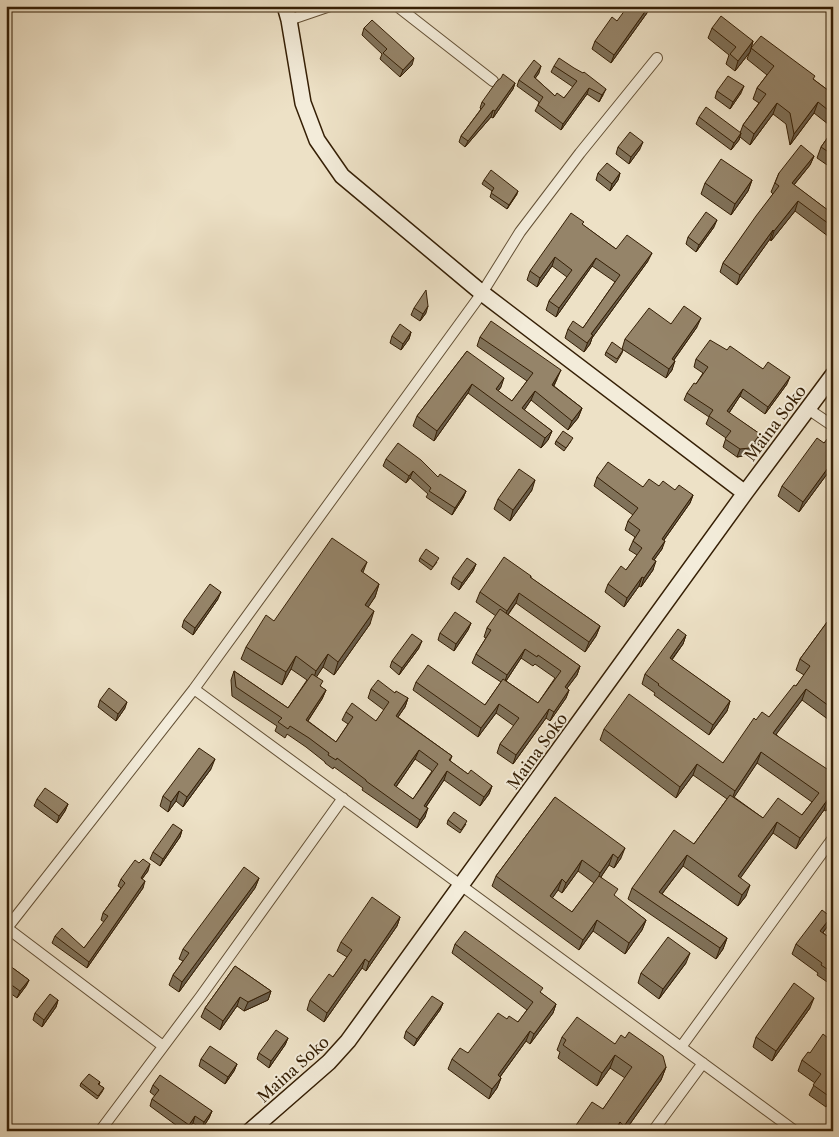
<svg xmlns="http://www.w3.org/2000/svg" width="839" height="1137" viewBox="0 0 839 1137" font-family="'Libre Caslon Text',serif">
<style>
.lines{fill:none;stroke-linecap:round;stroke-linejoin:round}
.street-casing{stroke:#635035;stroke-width:12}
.secondary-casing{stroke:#351f05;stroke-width:18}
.street{stroke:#f3ecda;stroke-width:10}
.secondary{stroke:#f3ecda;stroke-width:15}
.wall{fill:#80725a;stroke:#351f05;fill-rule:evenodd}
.shaded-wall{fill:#685c4a;stroke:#351f05}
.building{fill:#958469;stroke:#351f05;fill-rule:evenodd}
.labels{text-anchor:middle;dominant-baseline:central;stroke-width:4;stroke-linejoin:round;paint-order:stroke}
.street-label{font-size:16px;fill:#351f05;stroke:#f3ecda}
</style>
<rect width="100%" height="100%" fill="#ede1c6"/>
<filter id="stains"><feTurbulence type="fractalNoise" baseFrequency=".004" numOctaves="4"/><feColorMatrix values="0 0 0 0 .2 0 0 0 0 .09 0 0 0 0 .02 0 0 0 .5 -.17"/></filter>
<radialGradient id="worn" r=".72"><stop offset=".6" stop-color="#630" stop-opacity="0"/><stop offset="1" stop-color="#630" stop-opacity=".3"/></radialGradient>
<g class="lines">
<defs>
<path id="street" d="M 397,6 L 493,81
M 289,20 L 330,6
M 808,409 L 833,426
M 194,689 L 795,1131
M 163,1046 L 7,928 L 194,689 L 482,293 L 520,232 L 580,153 L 657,58
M 681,1047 L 833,838
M 100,1131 L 201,996 L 343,798
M 653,1131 L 703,1063"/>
<path id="secondary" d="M 285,6 L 289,20 L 303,103 L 317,140 L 342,176 L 482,293 L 745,493
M 250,1131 L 329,1062 L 348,1041 L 745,493 L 833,375"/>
</defs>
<use href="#street" class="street-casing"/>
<use href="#secondary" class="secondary-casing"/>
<use href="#street" class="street"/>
<use href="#secondary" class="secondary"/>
</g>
<path class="wall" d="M 581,6 L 590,6 L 586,11 Z
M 652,6 L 611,63 L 592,49 L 595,41 L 617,21 Z
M 364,28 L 412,65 L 400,77 L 380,59 L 382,54 L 362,35 Z
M 712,28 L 753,41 L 750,52 L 735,71 L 726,64 L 729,55 L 708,38 Z
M 751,48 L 813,79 L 833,94 L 833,128 L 814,113 L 790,145 L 786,124 L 773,114 L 750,145 L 740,137 L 739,140 L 731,150 L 696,124 L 699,117 L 740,133 L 743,125 L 759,103 L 753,99 L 757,88 L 767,75 L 747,59 Z
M 554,66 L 603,95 L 599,102 L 587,94 L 561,130 L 535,111 L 538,105 L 539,102 L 517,86 L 519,80 L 539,73 L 535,78 L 555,96 L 564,98 L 573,87 L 551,72 Z
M 515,83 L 513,89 L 493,118 L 491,117 L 465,147 L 459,142 L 461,136 L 481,109 L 480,108 L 482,102 Z
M 717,91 L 741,93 L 730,109 L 715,98 Z
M 833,130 L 833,169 L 817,158 L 821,147 Z
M 618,147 L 640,149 L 629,164 L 616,154 Z
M 814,156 L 810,165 L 794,185 L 833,214 L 833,240 L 795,211 L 771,241 L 770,239 L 737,285 L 720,272 L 723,263 L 773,194 L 771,192 L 779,173 Z
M 598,173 L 620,173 L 618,180 L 610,191 L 596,180 Z
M 484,180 L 517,194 L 507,209 L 490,197 L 492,191 L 482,184 Z
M 752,180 L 748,191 L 731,215 L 701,194 L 705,183 Z
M 583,225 L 616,249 L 648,261 L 592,338 L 590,344 L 584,352 L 565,338 L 568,329 L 583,328 L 615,282 L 592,266 L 556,317 L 546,310 L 549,301 L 567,277 L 552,266 L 537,287 L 527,280 L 530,271 Z
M 714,227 L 696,252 L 686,244 L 688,237 Z
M 414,308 L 426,313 L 420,321 L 411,315 Z
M 671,324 L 697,327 L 674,360 L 672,370 L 666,378 L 622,349 L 625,339 Z
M 411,332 L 409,339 L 401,350 L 390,343 L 392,336 Z
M 480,337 L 557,379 L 554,386 L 582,408 L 578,418 L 568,430 L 531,400 L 524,410 L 552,431 L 548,440 L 541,448 L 468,393 L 434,441 L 413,426 L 417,416 L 467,351 L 501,387 L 498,391 L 512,401 L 527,381 L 477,346 Z
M 623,350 L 622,353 L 616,363 L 605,355 L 606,352 Z
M 727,350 L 763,369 L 787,384 L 765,414 L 740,396 L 729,413 L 760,434 L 757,441 L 748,455 L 737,457 L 723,447 L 726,438 L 706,424 L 709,417 L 684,400 L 687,393 L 696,384 L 703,373 L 694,367 L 696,359 Z
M 833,435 L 833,466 L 799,512 L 778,496 L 782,486 Z
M 556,441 L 571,441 L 564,451 L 555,444 Z
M 386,459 L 438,477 L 466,491 L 463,498 L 452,515 L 426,497 L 428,494 L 410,478 L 406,483 L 383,466 Z
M 597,477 L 643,487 L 659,486 L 693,495 L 690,503 L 664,540 L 662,549 L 654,560 L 653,570 L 641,587 L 639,586 L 624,607 L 605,592 L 608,584 L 626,570 L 637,555 L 629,550 L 633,541 L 635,537 L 625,530 L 628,521 L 633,515 L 594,486 Z
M 532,490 L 510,521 L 494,509 L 498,499 Z
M 420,558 L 437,562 L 431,570 L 419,561 Z
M 476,564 L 473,571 L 459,590 L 451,584 L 453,577 Z
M 363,573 L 379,584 L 375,597 L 368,607 L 370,624 L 334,675 L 323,667 L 316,677 L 321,687 L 326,690 L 322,699 L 308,721 L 336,742 L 348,724 L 342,720 L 346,712 L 376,721 L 384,710 L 368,698 L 371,689 L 395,693 L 408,698 L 405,707 L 398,717 L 452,756 L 450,761 L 468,774 L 492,786 L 489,794 L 480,806 L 444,780 L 426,807 L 425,817 L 417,828 L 362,790 L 363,788 L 334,767 L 333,769 L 325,763 L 325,762 L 306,747 L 287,734 L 285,738 L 275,731 L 277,726 L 232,696 L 231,680 L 234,671 L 288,708 L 307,680 L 291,669 L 282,685 L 241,659 L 246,647 L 274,621 ZM 415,759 L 432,771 L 413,799 L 396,787 Z
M 531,576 L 531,578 L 600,626 L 596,636 L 585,652 L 516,603 L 508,615 L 580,666 L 577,675 L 567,688 L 569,690 L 566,698 L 550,721 L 546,718 L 513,764 L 497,753 L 500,744 L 514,726 L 496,713 L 478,737 L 413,690 L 416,682 L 485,705 L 501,682 L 472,663 L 476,654 L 486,638 L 484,637 L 487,628 L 496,616 L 476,602 L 480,592 ZM 521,658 L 533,666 L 535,664 L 555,678 L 538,703 L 506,681 Z
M 218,599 L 193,635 L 182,627 L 184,620 Z
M 833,614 L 833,723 L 802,700 L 776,734 L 833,802 L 826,811 L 824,810 L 796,849 L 773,833 L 740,878 L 746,896 L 738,906 L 683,866 L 662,894 L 727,938 L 723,949 L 716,959 L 628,899 L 632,888 L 694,844 L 727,799 L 693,775 L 676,798 L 600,740 L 604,729 L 723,763 L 756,720 L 769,717 L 796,686 L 804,675 L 796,670 L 800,659 ZM 757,763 L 812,802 L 802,815 L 763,818 L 734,797 Z
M 471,623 L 468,630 L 454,651 L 438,640 L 440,633 Z
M 686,635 L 683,644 L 672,660 L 730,701 L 727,711 L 709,735 L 654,695 L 655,693 L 642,684 L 645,674 Z
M 419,648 L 399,675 L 390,667 L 392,661 Z
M 100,700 L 125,708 L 116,721 L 98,707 Z
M 211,769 L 183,807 L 176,801 L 168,812 L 160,806 L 163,796 Z
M 555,797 L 621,858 L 614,868 L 609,865 L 601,877 L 615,897 L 646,920 L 642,930 L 625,954 L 593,931 L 579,950 L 492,886 L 496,876 ZM 578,871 L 594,883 L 572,912 L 552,898 L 558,890 L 562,893 Z
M 37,799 L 68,804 L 65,811 L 57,823 L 34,806 Z
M 448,820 L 466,824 L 460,833 L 447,824 Z
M 182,830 L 180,837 L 160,866 L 150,859 L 153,852 Z
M 148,871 L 142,879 L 143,888 L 87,968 L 52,943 L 55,936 L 84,948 L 104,922 L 101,920 L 103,913 L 121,888 L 118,886 L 121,879 Z
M 259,878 L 255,888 L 179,992 L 169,985 L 173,975 L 183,961 L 179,959 L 183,949 Z
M 400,917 L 397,926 L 366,971 L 362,968 L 324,1022 L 307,1010 L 310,1000 L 333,977 L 347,957 L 337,951 L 341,942 Z
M 831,917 L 827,927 L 823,933 L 833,940 L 833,986 L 817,975 L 818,973 L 792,954 L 796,944 Z
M 455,944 L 541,993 L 556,1004 L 553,1013 L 530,1044 L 526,1041 L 500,1077 L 501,1078 L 497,1088 L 489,1099 L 448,1069 L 452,1059 L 468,1053 L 507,1019 L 518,1022 L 527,1010 L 452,953 Z
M 6,963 L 29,980 L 26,986 L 17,998 L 6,990 Z
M 686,963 L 659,999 L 638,983 L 641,973 Z
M 235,966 L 271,991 L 268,1000 L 244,1011 L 237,1006 L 220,1030 L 201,1017 L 205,1008 Z
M 58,1000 L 56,1007 L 42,1027 L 33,1020 L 35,1013 Z
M 443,1003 L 440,1010 L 414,1046 L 404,1038 L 406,1031 Z
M 810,1008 L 772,1061 L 753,1047 L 756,1037 Z
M 562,1037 L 615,1044 L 666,1067 L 661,1080 L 625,1131 L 572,1131 L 603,1109 L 625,1078 L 610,1068 L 597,1086 L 558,1058 L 560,1052 L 557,1050 Z
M 288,1038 L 285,1045 L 269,1068 L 257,1059 L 259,1053 Z
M 833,1042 L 833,1098 L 826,1107 L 809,1095 L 815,1083 L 798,1071 L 802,1060 L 810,1053 Z
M 201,1059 L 237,1064 L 234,1071 L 225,1084 L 199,1066 Z
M 100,1082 L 99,1085 L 104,1088 L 102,1092 L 97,1099 L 80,1086 L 81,1083 Z
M 153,1085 L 212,1111 L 209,1118 L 202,1129 L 193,1123 L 187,1131 L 184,1131 L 150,1106 L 152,1099 L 155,1096 L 150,1092 Z"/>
<path class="shaded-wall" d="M 649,6 L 652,6 L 611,63 L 614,55 Z
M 753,41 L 750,52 L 735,71 L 738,61 Z
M 414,58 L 412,65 L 400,77 L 403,70 Z
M 541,66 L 539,73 L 532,83 L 534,77 Z
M 515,83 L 513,89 L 493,118 L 495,111 Z
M 744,86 L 741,93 L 730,109 L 733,102 Z
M 589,88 L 587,94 L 561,130 L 563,124 Z
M 606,89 L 603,95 L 599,102 L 602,95 Z
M 818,102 L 814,113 L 790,145 L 794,134 Z
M 777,103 L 773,114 L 750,145 L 754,134 Z
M 493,110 L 491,117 L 465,147 L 468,141 Z
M 741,133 L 739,140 L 731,150 L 734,143 Z
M 643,142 L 640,149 L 629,164 L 631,157 Z
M 814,156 L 810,165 L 788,192 L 792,183 Z
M 620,173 L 618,180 L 610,191 L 612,184 Z
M 752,180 L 748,191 L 731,215 L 735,204 Z
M 518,191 L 517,194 L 507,209 L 509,205 Z
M 798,201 L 795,211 L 771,241 L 774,231 Z
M 717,220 L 714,227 L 696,252 L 699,245 Z
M 773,230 L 770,239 L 737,285 L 740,275 Z
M 652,253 L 648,261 L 592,338 L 590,344 L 584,352 L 591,334 Z
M 555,257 L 552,266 L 537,287 L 540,278 Z
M 596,258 L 592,266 L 556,317 L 559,308 Z
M 428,306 L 426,313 L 420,321 L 423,314 Z
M 701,318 L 697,327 L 668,368 L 672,359 Z
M 411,332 L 409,339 L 401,350 L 403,344 Z
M 675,361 L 672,370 L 666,378 L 669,369 Z
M 561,370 L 557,379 L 549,394 L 552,385 Z
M 790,377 L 787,384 L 765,414 L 768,407 Z
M 504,378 L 501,387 L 492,399 L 496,389 Z
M 472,384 L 468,393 L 434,441 L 437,431 Z
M 743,389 L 740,396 L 725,419 L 727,411 Z
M 535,391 L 531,400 L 519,418 L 522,408 Z
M 582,408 L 578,418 L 568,430 L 572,421 Z
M 552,431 L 548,440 L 541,448 L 545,438 Z
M 760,434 L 757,441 L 748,455 L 737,457 L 740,449 Z
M 833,461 L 833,466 L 799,512 L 803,502 Z
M 413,471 L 410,478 L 406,483 L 409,476 Z
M 535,480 L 532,490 L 510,521 L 513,510 Z
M 466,491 L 463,498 L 452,515 L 455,508 Z
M 693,495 L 690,503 L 659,547 L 662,539 Z
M 665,541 L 662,549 L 649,567 L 652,559 Z
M 656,561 L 653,570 L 641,587 L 644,578 Z
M 367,562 L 362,575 L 361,571 Z
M 476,564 L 473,571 L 459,590 L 462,583 Z
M 642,577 L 639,586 L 624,607 L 627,598 Z
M 379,584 L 375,597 L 361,618 L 365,605 Z
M 221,592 L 218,599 L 193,635 L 195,628 Z
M 519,593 L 516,603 L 503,621 L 507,611 Z
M 374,611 L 370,624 L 334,675 L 338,662 Z
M 471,623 L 468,630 L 454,651 L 456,644 Z
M 600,626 L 596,636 L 585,652 L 589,642 Z
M 686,635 L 683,644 L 666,667 L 670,658 Z
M 422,641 L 419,648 L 399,675 L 402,668 Z
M 525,649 L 521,658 L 504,684 L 507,675 Z
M 328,654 L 323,667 L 312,684 L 316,671 Z
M 296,656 L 291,669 L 282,685 L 286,672 Z
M 580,666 L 577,675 L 562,695 L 565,687 Z
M 806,689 L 802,700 L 769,744 L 773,733 Z
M 326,690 L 322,699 L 303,728 L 306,720 Z
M 569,690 L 566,698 L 550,721 L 554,712 Z
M 408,698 L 405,707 L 393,724 L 396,716 Z
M 730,701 L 727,711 L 709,735 L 713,725 Z
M 127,702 L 125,708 L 116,721 L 118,714 Z
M 499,704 L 496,713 L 478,737 L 481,728 Z
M 549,709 L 546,718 L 513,764 L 516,755 Z
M 419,750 L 415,759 L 391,794 L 394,785 Z
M 761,752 L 757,763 L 731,802 L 735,791 Z
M 215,759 L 211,769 L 183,807 L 187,797 Z
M 697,764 L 693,775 L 676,798 L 680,787 Z
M 447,771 L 444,780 L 421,814 L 424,806 Z
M 492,786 L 489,794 L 480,806 L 484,797 Z
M 179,791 L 176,801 L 168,812 L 171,802 Z
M 833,796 L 833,802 L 826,811 L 830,800 Z
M 828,799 L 824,810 L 796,849 L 800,838 Z
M 68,804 L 65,811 L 57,823 L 59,816 Z
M 428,808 L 425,817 L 417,828 L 420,820 Z
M 777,822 L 773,833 L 734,887 L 738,876 Z
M 182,830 L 180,837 L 160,866 L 163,859 Z
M 625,848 L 621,858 L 614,868 L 618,858 Z
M 613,854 L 609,865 L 596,884 L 600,873 Z
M 687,855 L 683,866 L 655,903 L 659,892 Z
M 582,860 L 578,871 L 562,893 L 566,883 Z
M 150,864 L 148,871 L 138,884 L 141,878 Z
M 259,878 L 255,888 L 179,992 L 182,982 Z
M 562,879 L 558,890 L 546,907 L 550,896 Z
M 145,881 L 143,888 L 87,968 L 89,962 Z
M 750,885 L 746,896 L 738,906 L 742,895 Z
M 400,917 L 397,926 L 366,971 L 369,962 Z
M 831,917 L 827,927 L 816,941 L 820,931 Z
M 597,920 L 593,931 L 579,950 L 583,940 Z
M 646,920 L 642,930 L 625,954 L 629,943 Z
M 727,938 L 723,949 L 716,959 L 720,948 Z
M 690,953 L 686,963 L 659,999 L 663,989 Z
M 365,959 L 362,968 L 324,1022 L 327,1013 Z
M 29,980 L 26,986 L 17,998 L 20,991 Z
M 271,991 L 268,1000 L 244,1011 L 248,1002 Z
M 240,997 L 237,1006 L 220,1030 L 223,1021 Z
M 814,998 L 810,1008 L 772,1061 L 776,1051 Z
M 58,1000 L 56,1007 L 42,1027 L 44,1020 Z
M 443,1003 L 440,1010 L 414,1046 L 417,1039 Z
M 556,1004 L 553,1013 L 530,1044 L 534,1034 Z
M 530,1031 L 526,1041 L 494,1085 L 498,1075 Z
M 288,1038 L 285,1045 L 269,1068 L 271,1061 Z
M 615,1055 L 610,1068 L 597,1086 L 602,1073 Z
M 237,1064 L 234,1071 L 225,1084 L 228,1077 Z
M 666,1067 L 661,1080 L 625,1131 L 622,1131 L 624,1126 Z
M 501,1078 L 497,1088 L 489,1099 L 492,1089 Z
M 833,1093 L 833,1098 L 826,1107 L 830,1097 Z
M 212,1111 L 209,1118 L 202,1129 L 204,1122 Z
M 195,1116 L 193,1123 L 186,1131 L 189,1125 Z
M 620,1122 L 617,1131 L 614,1131 Z"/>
<path class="building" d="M 628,6 L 649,6 L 614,55 L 595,41 L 612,17 L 617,21 Z
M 721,16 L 753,41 L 738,61 L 730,54 L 736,47 L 712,28 Z
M 372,20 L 414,58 L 403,70 L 383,53 L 387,49 L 364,28 Z
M 761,36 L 815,76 L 813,79 L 833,94 L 833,114 L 818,102 L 794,134 L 790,113 L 777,103 L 754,134 L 743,125 L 766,94 L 757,88 L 774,66 L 751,48 Z
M 559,58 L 574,68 L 583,73 L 584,72 L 606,89 L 602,95 L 589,88 L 563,124 L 538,105 L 543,97 L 519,80 L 534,60 L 541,66 L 534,77 L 555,96 L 557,93 L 564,98 L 577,81 L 554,66 Z
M 503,74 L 515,83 L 495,111 L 493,110 L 468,141 L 461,136 L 485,104 L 482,102 L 497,81 L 501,78 Z
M 728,76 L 744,86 L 733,102 L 717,91 Z
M 706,107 L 741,133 L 734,143 L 699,117 Z
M 833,130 L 833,155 L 821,147 Z
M 630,132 L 643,142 L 631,157 L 618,147 Z
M 801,145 L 814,156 L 792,183 L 833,214 L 833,227 L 798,201 L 774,231 L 773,230 L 740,275 L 723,263 L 756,216 L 779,186 L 775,183 L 779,173 Z
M 721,159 L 752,180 L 735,204 L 705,183 Z
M 607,163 L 620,173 L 612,184 L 598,173 Z
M 491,170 L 518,191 L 509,205 L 491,193 L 494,188 L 484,180 Z
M 706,212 L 717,220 L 699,245 L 688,237 Z
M 571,213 L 584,222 L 582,224 L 616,249 L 627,235 L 652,253 L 591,334 L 593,335 L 587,343 L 568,329 L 573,321 L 583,328 L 620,275 L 596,258 L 559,308 L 549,301 L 572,270 L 555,257 L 540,278 L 530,271 Z
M 426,290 L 428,306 L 423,314 L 414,308 Z
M 684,306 L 701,318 L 672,359 L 675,361 L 669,369 L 625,339 L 649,308 L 671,324 Z
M 491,321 L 561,370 L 552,385 L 582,408 L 572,421 L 535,391 L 522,408 L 552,431 L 545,438 L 472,384 L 437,431 L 417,416 L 467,351 L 504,378 L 496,389 L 512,401 L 533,373 L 480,337 Z
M 400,324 L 411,332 L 403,344 L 392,336 Z
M 710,340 L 727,350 L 730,346 L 763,369 L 768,362 L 790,377 L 768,407 L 743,389 L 727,411 L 760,434 L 750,448 L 740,449 L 725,439 L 731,431 L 709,416 L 713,410 L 687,393 L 694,383 L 696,384 L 708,367 L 696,359 Z
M 612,342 L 623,350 L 617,359 L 606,352 Z
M 563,431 L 573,438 L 566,448 L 556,441 Z
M 831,434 L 833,435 L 833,461 L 803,502 L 782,486 L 817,438 L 824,443 Z
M 398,443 L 421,460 L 438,477 L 440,474 L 466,491 L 455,508 L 429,491 L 431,488 L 413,471 L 409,476 L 386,459 Z
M 608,462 L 643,487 L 649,479 L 659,486 L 663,481 L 675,490 L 679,485 L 693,495 L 662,539 L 665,541 L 652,559 L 656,561 L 644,578 L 642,577 L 627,598 L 608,584 L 621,566 L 626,570 L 642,548 L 633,541 L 640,530 L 628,521 L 638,508 L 597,477 Z
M 519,469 L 535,480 L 513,510 L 498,499 Z
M 332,538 L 367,562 L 361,571 L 379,584 L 365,605 L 374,611 L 338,662 L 328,654 L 316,671 L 296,656 L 286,672 L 246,647 L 266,615 L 274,621 Z
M 426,549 L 439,558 L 433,567 L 420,558 Z
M 504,557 L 531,576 L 530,577 L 600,626 L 589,642 L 519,593 L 507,611 L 480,592 Z
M 467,558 L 476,564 L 462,583 L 453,577 Z
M 210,584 L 221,592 L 195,628 L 184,620 Z
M 500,609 L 580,666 L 565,687 L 569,690 L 554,712 L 549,709 L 516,755 L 500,744 L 519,718 L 499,704 L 481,728 L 416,682 L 428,665 L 485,705 L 503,679 L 538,703 L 561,671 L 538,655 L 537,657 L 525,649 L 507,675 L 476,654 L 491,630 L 487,628 Z
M 455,612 L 471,623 L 456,644 L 440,633 Z
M 833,614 L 833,709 L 806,689 L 773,733 L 833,773 L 833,796 L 830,800 L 828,799 L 800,838 L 777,822 L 738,876 L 750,885 L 742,895 L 687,855 L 659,892 L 727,938 L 720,948 L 632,888 L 674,830 L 694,844 L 730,795 L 763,818 L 778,798 L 802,815 L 819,793 L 761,752 L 735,791 L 697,764 L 680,787 L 604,729 L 629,694 L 723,763 L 754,718 L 756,720 L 762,712 L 769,717 L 794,685 L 796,686 L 810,666 L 800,659 Z
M 678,629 L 686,635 L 670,658 L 730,701 L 713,725 L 658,685 L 659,684 L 645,674 Z
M 412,634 L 422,641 L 402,668 L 392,661 Z
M 234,671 L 288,708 L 312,674 L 323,681 L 320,686 L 326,690 L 306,720 L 336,742 L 353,717 L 346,712 L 352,703 L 376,721 L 389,702 L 371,689 L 378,680 L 395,693 L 396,691 L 408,698 L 396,716 L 452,756 L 449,760 L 468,774 L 471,770 L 492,786 L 484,797 L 447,771 L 424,806 L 428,808 L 420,820 L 366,781 L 366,780 L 337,758 L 336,760 L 328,755 L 329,753 L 309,738 L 290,726 L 288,729 L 278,722 L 282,718 L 236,687 ZM 419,750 L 438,764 L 413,799 L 394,785 Z
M 109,688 L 127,702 L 118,714 L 100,700 Z
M 199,748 L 215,759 L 187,797 L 179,791 L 171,802 L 163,796 Z
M 45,788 L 68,804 L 59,816 L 37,799 Z
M 555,797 L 625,848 L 618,858 L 613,854 L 600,873 L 582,860 L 566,883 L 562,879 L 550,896 L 572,912 L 599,876 L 618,889 L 614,895 L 646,920 L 629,943 L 597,920 L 583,940 L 496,876 Z
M 454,812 L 467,821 L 461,830 L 448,820 Z
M 173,824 L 182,830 L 163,859 L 153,852 Z
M 143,859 L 150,864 L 141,878 L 145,881 L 89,962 L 55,936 L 62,928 L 84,948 L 108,916 L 103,913 L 125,883 L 121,879 L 135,860 L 139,863 Z
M 244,867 L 259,878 L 182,982 L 173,975 L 189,953 L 183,949 Z
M 372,897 L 400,917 L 369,962 L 365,959 L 327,1013 L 310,1000 L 329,974 L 333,977 L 352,950 L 341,942 Z
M 822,910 L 831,917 L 820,931 L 833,940 L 833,973 L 821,965 L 822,963 L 796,944 Z
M 465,931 L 543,988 L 540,992 L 556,1004 L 534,1034 L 530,1031 L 498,1075 L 501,1078 L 492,1089 L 452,1059 L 460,1048 L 468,1053 L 498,1013 L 507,1019 L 509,1016 L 518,1022 L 533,1002 L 455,944 Z
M 668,937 L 690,953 L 663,989 L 641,973 Z
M 6,963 L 29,980 L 20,991 L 6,981 Z
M 235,966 L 271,991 L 248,1002 L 240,997 L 223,1021 L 205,1008 Z
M 794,983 L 814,998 L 776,1051 L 756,1037 Z
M 50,994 L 58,1000 L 44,1020 L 35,1013 Z
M 432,996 L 443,1003 L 417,1039 L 406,1031 Z
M 577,1017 L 615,1044 L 621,1035 L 625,1038 L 629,1032 L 663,1056 L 666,1067 L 624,1126 L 620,1122 L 614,1131 L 572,1131 L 592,1102 L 603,1109 L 632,1067 L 615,1055 L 602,1073 L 563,1045 L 566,1040 L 562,1037 Z
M 276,1030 L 288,1038 L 271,1061 L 259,1053 Z
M 823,1034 L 833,1042 L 833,1093 L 830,1097 L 813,1085 L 821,1074 L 802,1060 L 808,1052 L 810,1053 Z
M 210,1046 L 237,1064 L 228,1077 L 201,1059 Z
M 89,1074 L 100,1082 L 98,1084 L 104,1088 L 98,1096 L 81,1083 Z
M 160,1075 L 212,1111 L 204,1122 L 195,1116 L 189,1125 L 152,1099 L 159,1090 L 153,1085 Z
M 6,1127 L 12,1131 L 6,1131 Z
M 542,1128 L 546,1131 L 539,1131 Z"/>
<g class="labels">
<g class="street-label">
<text transform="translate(775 423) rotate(-53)">Maina Soko</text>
<text transform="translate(537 751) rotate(-54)">Maina Soko</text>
<text transform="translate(293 1069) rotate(-42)">Maina Soko</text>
</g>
</g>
<rect width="839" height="1137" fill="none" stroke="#ede1c6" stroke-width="25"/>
<rect x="8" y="8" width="824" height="1122" fill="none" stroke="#351f05" stroke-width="2.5"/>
<rect x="12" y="12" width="814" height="1112" fill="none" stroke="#351f05"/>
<rect width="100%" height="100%" filter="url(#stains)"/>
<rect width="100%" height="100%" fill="url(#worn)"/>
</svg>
